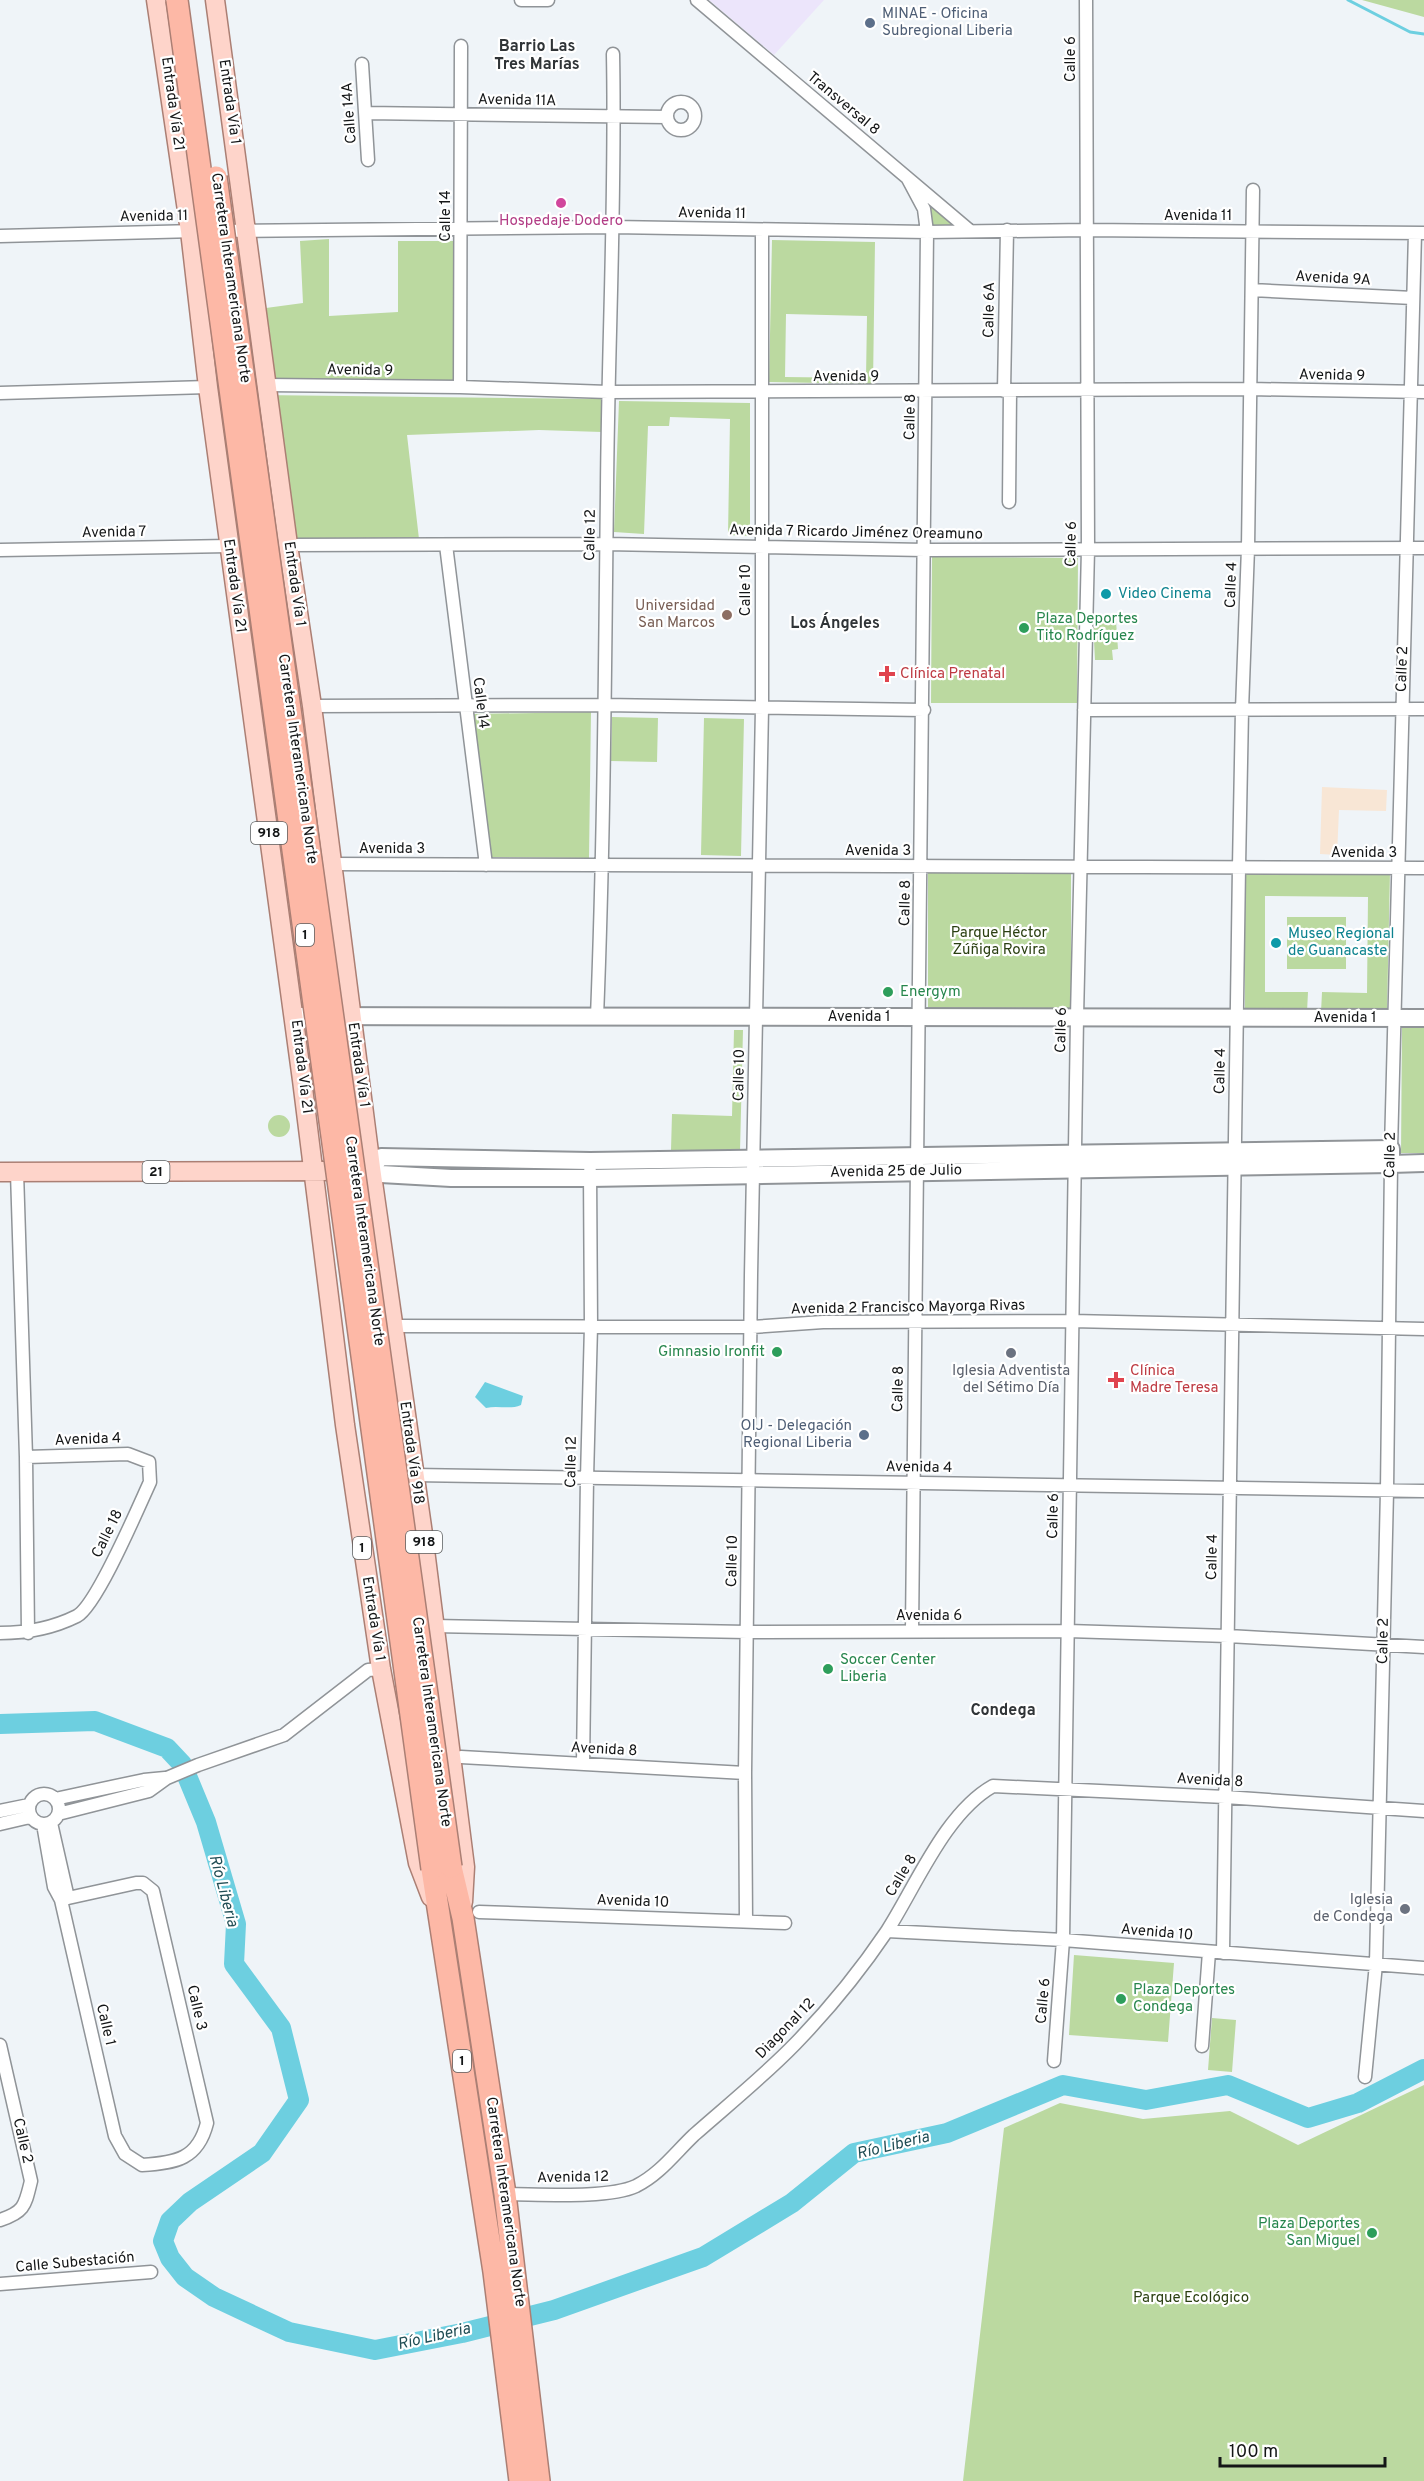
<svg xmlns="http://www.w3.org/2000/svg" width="1424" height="2481" viewBox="0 0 1424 2481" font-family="Overpass,sans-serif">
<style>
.commercial{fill:#f8e6d5}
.industrial{fill:#ece5fb}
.green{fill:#bbd9a0;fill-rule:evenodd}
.water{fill:#6dcfe0}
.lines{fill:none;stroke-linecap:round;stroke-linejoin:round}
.stream{stroke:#6dcfe0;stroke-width:3}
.river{stroke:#6dcfe0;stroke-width:20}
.street-casing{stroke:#909498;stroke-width:15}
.secondary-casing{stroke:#909498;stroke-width:20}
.primary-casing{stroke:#ab7f74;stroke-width:21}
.highway-casing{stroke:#ab7f74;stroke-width:24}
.street{stroke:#fff;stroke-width:12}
.secondary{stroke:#fff;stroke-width:16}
.primary{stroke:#fed4ca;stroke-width:18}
.highway{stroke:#fdb8a6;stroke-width:21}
.highway-bridge-casing{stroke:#ab7f74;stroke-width:24;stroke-linecap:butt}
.highway-bridge{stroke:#fdb8a6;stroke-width:21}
.service-dot{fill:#5c6f8a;stroke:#fff;stroke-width:2}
.hotel-dot{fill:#d1479c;stroke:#fff;stroke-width:2}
.culture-dot{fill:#0f9aa8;stroke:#fff;stroke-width:2}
.education-dot{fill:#8d6e63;stroke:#fff;stroke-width:2}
.leisure-dot{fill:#2e9e5b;stroke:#fff;stroke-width:2}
.health-dot{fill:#e0444e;stroke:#fff;stroke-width:2}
.worship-dot{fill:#6b7280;stroke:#fff;stroke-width:2}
.labels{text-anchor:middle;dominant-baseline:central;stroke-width:4.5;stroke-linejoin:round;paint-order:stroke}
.shield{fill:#fff;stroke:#5a5c5d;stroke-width:1.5}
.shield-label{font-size:14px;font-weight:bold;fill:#141617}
.service-label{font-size:15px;fill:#4e5e75;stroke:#fff;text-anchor:start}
.street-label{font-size:15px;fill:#141617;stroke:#fff}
.hotel-label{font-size:15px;fill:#b23c85;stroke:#fff}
.culture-label{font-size:15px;fill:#0d838f;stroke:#fff;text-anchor:start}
.education-label{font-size:15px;fill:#785e54;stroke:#fff;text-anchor:end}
.leisure-label{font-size:15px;fill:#27864d;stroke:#fff;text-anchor:start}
.health-label{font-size:15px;fill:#be3a42;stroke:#fff;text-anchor:start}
.park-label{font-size:15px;fill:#2a3f11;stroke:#fff}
.worship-label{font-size:15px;fill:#5b616d;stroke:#fff}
.neighbourhood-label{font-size:16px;font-weight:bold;fill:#303437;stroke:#fff}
.water-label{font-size:16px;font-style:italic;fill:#214e55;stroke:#fff}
</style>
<rect width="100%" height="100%" fill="#eff4f8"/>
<path class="commercial" d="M 1322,787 L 1387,790 L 1386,811 L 1339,810 L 1337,855 L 1320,854 Z"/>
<path class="industrial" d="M 709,0 L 824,0 L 774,55 Z"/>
<path class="green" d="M 1362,0 L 1424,0 L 1424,17 Z
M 921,195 L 957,225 L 933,226 Z
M 329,239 L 329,316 L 398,312 L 398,241 L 456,241 L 455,381 L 273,380 L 266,308 L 303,303 L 300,241 Z
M 772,240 L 875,242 L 873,384 L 769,382 ZM 786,314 L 867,316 L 866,378 L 785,377 Z
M 261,395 L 601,399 L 602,432 L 539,430 L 407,435 L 419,539 L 284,540 Z
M 619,401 L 750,403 L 750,536 L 728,535 L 730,419 L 670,417 L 669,426 L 648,426 L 644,534 L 614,532 Z
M 932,557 L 1078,558 L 1077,703 L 931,703 Z
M 1116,621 L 1118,649 L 1112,650 L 1113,660 L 1095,660 L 1093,622 Z
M 591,712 L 589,858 L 492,857 L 473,714 Z
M 612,717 L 658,718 L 657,762 L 611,761 Z
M 704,718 L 744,719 L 741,856 L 701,855 Z
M 1390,872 L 1387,1012 L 1321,1012 L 1322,992 L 1367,993 L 1368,897 L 1265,896 L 1265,992 L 1308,992 L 1307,1012 L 1245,1012 L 1245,874 Z
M 928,873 L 1071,873 L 1071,1011 L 928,1010 Z
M 1287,917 L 1346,917 L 1346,969 L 1287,969 Z
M 1402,1028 L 1424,1028 L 1424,1153 L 1401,1153 Z
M 734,1030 L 743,1030 L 740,1151 L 671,1150 L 672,1114 L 732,1116 Z
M268 1126a11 11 0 1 1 22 0a11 11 0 1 1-22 0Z
M 1074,1955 L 1174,1963 L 1168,2042 L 1069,2035 Z
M 1212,2018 L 1236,2020 L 1232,2072 L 1208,2070 Z
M 1424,2085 L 1424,2481 L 963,2481 L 1004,2128 L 1060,2103 L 1143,2119 L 1230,2111 L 1298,2145 Z"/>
<path class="water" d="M 485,1382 L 523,1396 L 521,1405 C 510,1410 498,1405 486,1408 L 475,1397 Z"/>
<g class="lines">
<path class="stream" d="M 1348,0 L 1410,32 L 1424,34"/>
<path class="river" d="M 0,1724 L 95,1721 L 167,1748 L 182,1764 L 206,1822 L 236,1924 L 234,1964 L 281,2028 L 299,2100 L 262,2153 L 190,2202 L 170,2221 L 163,2241 L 170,2258 L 185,2277 L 214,2297 L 289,2332 L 375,2350 L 462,2333 L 554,2310 L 703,2257 L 792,2203 L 854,2153 L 947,2133 L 1063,2085 L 1146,2100 L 1228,2085 L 1308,2118 L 1358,2103 L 1424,2069"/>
<defs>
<path id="street" d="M 521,0 L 548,0
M 697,0 L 969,230
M 362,64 L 368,160
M667 116a14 14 0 1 1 28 0a14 14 0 1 1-28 0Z
M 366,113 L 667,117
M 908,179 L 924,209 L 927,232 L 912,1631
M 219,231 L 613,227 L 927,232 L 1086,230 L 1424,233
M 0,236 L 196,231
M 1252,290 L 1413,298
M 267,385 L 460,387 L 608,392 L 1250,389 L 1424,392
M 460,387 L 461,46
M 1004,391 L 1007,230
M 0,393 L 208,387
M 1009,502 L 1010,391
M 288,545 L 606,544 L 925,550 L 1424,548
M 446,545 L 486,865
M 0,550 L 229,546
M 312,706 L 604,705 L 924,710
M 1084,710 L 1424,709
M 332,864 L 1424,868
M 597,1017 C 604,841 605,665 607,489 C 608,344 616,199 613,54
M 1391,1149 L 1415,233
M 17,1172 L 26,1457 L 28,1633
M 393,1326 L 752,1327 L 823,1322 L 1072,1321 L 1424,1329
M 414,1475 L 1424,1491
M 434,1626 L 747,1632 L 1068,1631 L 1228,1636 L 1424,1647
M 0,1633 C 26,1633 53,1628 77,1616 C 97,1605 138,1508 150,1482 L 149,1462 L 128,1454 L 26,1457
M 461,1757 L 745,1773
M 583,1764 L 587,1478 L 591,1326 L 590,1171
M29 1809a15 15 0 1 1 30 0a15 15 0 1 1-30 0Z
M 55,1799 L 144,1780 L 165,1778
M 0,1811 L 29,1805
M 58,1814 L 149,1791 L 167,1778 L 198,1765 L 284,1735 L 368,1670 L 381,1669
M 0,1824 L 30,1817
M 43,1824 L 54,1887 L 61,1900 L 68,1898 L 51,1823
M 61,1900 L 115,2136 L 125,2154 L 142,2165 C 176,2163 198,2159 207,2123 L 153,1891 L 143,1883 L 136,1883 L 68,1898
M 479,1912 L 785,1923
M 746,1921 L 745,1773 L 751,1275 L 762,708 L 762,230
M 887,1931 L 1063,1940 L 1424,1968
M 1223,1953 L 1239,867 L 1242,710 L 1248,548 L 1253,190
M 0,2045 L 31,2181 C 25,2205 25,2212 0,2220
M 1202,2046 L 1209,1952
M 1054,2061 L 1063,1940 L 1077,1017 L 1088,549 L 1086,0
M 1365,2077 L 1376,1964 L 1387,1491 L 1391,1164
M 505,2194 C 539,2194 608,2199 636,2186 C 660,2174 675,2153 694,2135 C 728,2105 764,2076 795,2044 C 829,2009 860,1971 887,1931 C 916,1886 945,1813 993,1786 L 1225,1797 L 1424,1811
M 0,2284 L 151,2272"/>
<path id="secondary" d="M 294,1016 L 1424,1018
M 1391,1164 L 1391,1149 L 590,1161 L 381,1157 L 371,1168 L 381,1174 L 451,1178 L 590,1178 L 1391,1164 L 1424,1163"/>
<path id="primary" d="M 156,0 L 190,231 L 208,387 L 302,1080 L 345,1425 L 381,1669 L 418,1863 L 431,1897
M 215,0 L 288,545 L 312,706 L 371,1168 L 423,1534 L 465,1867 L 463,1902
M 0,1172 L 325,1171"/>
<path id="highway" d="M 451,1867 L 463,1918 L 505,2194 L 539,2481
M 432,1869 L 494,2272 L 520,2481"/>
</defs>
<use href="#street" class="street-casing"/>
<use href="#secondary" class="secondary-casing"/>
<use href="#primary" class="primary-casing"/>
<use href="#highway" class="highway-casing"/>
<use href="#street" class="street"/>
<use href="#secondary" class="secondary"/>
<use href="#primary" class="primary"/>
<use href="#highway" class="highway"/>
<defs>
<path id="highway-bridge" d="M 177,0 L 432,1869
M 216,177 L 451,1867"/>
</defs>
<use href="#highway-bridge" class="highway-bridge-casing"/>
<use href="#highway-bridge" class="highway-bridge"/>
</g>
<g class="service-dot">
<circle cx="870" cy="23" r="6"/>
<circle cx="864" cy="1435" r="6"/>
</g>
<circle class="hotel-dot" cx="561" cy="203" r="6"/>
<g class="culture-dot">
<circle cx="1106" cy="594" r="6"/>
<circle cx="1276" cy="943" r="6"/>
</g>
<circle class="education-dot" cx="727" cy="615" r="6"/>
<g class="leisure-dot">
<circle cx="1024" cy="628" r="6"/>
<circle cx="888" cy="992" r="6"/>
<circle cx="777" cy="1352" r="6"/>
<circle cx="828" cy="1669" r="6"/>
<circle cx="1121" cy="1999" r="6"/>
<circle cx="1372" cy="2233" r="6"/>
</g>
<g class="health-dot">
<path d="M884 665h6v6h6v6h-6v6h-6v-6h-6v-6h6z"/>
<path d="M1113 1371h6v6h6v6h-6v6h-6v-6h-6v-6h6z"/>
</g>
<g class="worship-dot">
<circle cx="1011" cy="1353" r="6"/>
<circle cx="1405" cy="1909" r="6"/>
</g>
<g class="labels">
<g class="shield">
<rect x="251" y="822" width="36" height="22" rx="4.5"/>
<rect x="296" y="924" width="18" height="22" rx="4.5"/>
<rect x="142.5" y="1161" width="27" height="22" rx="4.5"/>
<rect x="406" y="1531" width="36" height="22" rx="4.5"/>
<rect x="353" y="1537" width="18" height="22" rx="4.5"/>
<rect x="453" y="2050" width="18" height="22" rx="4.5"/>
</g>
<g class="shield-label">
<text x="269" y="833">918</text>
<text x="305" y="935">1</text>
<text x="156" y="1172">21</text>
<text x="424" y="1542">918</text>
<text x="362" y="1548">1</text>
<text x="462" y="2061">1</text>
</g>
<g class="service-label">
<text x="882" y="14">MINAE - Oficina<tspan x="882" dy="17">Subregional Liberia</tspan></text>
<text x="852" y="1426" text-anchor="end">OIJ - Delegación<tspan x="852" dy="17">Regional Liberia</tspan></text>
</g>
<g class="street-label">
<text transform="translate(1071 59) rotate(-90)">Calle 6</text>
<text transform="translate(517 101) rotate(1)">Avenida 11A</text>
<text transform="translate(229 102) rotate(82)">Entrada Vía 1</text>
<text transform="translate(172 104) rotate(82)">Entrada Vía 21</text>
<text transform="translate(843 104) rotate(40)">Transversal 8</text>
<text transform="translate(350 113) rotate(-94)">Calle 14A</text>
<text transform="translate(712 214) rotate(1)">Avenida 11</text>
<text transform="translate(446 216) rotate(-90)">Calle 14</text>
<text x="1198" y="216">Avenida 11</text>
<text transform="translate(154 217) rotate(-1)">Avenida 11</text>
<text transform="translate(230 278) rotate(82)">Carretera Interamericana Norte</text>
<text transform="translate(1333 279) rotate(3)">Avenida 9A</text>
<text transform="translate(990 310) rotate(-89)">Calle 6A</text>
<text transform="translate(360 371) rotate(1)">Avenida 9</text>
<text transform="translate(1332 376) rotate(1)">Avenida 9</text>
<text x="846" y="377">Avenida 9</text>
<text transform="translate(911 417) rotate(-89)">Calle 8</text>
<text transform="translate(114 533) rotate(-1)">Avenida 7</text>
<text transform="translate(856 533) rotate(1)">Avenida 7 Ricardo Jiménez Oreamuno</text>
<text transform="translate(591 535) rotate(-89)">Calle 12</text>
<text transform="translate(1072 544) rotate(-89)">Calle 6</text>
<text transform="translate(294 584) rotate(82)">Entrada Vía 1</text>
<text transform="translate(1232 585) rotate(-88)">Calle 4</text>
<text transform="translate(234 586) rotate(82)">Entrada Vía 21</text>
<text transform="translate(746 590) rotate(-90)">Calle 10</text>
<text transform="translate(1403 669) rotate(-88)">Calle 2</text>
<text transform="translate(480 703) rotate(83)">Calle 14</text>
<text transform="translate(297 759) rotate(82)">Carretera Interamericana Norte</text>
<text x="392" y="849">Avenida 3</text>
<text x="878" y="851">Avenida 3</text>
<text x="1364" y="853">Avenida 3</text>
<text transform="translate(906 903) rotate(-89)">Calle 8</text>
<text x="859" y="1017">Avenida 1</text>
<text x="1345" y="1018">Avenida 1</text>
<text transform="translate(1062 1030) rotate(-89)">Calle 6</text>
<text transform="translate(358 1065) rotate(82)">Entrada Vía 1</text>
<text transform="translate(301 1067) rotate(83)">Entrada Vía 21</text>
<text transform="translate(1221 1071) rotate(-89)">Calle 4</text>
<text transform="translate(740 1075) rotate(-89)">Calle 10</text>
<text transform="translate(1391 1155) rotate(-89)">Calle 2</text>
<text transform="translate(896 1172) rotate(-1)">Avenida 25 de Julio</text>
<text transform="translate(364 1241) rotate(82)">Carretera Interamericana Norte</text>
<text transform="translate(908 1308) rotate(-1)">Avenida 2 Francisco Mayorga Rivas</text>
<text transform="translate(899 1389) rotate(-89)">Calle 8</text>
<text transform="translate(88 1440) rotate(-2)">Avenida 4</text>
<text transform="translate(411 1453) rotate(82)">Entrada Vía 918</text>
<text transform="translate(572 1462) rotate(-89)">Calle 12</text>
<text transform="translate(919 1468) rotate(1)">Avenida 4</text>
<text transform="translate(1054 1516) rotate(-89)">Calle 6</text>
<text transform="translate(108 1534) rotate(-64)">Calle 18</text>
<text transform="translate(1213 1557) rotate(-89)">Calle 4</text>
<text transform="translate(733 1561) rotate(-89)">Calle 10</text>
<text x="929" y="1616">Avenida 6</text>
<text transform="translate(373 1619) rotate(81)">Entrada Vía 1</text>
<text transform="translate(1384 1641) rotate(-89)">Calle 2</text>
<text transform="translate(431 1722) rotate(82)">Carretera Interamericana Norte</text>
<text transform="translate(604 1750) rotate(3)">Avenida 8</text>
<text transform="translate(1210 1781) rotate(3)">Avenida 8</text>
<text transform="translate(902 1876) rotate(-59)">Calle 8</text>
<text transform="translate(633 1902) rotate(2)">Avenida 10</text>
<text transform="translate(1157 1933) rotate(5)">Avenida 10</text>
<text transform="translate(1044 2001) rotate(-85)">Calle 6</text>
<text transform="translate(196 2008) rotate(77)">Calle 3</text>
<text transform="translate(105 2025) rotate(77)">Calle 1</text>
<text transform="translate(786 2029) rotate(-46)">Diagonal 12</text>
<text transform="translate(22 2141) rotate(77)">Calle 2</text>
<text transform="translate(573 2178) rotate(-1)">Avenida 12</text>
<text transform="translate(505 2202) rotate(82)">Carretera Interamericana Norte</text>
<text transform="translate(75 2263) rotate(-5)">Calle Subestación</text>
</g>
<g class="hotel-label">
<text x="561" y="221">Hospedaje Dodero</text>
</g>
<g class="culture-label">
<text x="1118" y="594">Video Cinema</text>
<text x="1288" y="934">Museo Regional<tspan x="1288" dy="17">de Guanacaste</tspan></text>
</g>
<g class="education-label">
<text x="715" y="606">Universidad<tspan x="715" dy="17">San Marcos</tspan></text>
</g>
<g class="leisure-label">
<text x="1036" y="619">Plaza Deportes<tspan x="1036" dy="17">Tito Rodríguez</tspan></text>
<text x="900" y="992">Energym</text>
<text x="765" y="1352" text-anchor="end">Gimnasio Ironfit</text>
<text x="840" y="1660">Soccer Center<tspan x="840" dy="17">Liberia</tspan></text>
<text x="1133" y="1990">Plaza Deportes<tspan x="1133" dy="17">Condega</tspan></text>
<text x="1360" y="2224" text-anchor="end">Plaza Deportes<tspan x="1360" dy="17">San Miguel</tspan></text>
</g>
<g class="health-label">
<text x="900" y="674">Clínica Prenatal</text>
<text x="1130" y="1371">Clínica<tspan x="1130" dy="17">Madre Teresa</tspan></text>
</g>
<g class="park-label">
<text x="999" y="933">Parque Héctor<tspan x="999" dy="17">Zúñiga Rovira</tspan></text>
<text x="1191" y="2298">Parque Ecológico</text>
</g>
<g class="worship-label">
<text x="1011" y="1371">Iglesia Adventista<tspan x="1011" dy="17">del Sétimo Día</tspan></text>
<text x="1393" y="1900" text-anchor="end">Iglesia<tspan x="1393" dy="17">de Condega</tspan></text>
</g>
<g class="neighbourhood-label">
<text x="537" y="47">Barrio Las<tspan x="537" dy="18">Tres Marías</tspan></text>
<text x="835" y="624">Los Ángeles</text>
<text x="1003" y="1711">Condega</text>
</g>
<g class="water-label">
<text transform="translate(223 1891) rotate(75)">Río Liberia</text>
<text transform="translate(893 2146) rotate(-14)">Río Liberia</text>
<text transform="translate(434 2337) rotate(-13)">Río Liberia</text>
</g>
</g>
<path d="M1220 2457v9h165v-9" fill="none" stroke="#141617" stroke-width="3"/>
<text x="1229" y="2457" font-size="18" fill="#141617" stroke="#ffffff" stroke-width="4.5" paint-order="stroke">100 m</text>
</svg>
